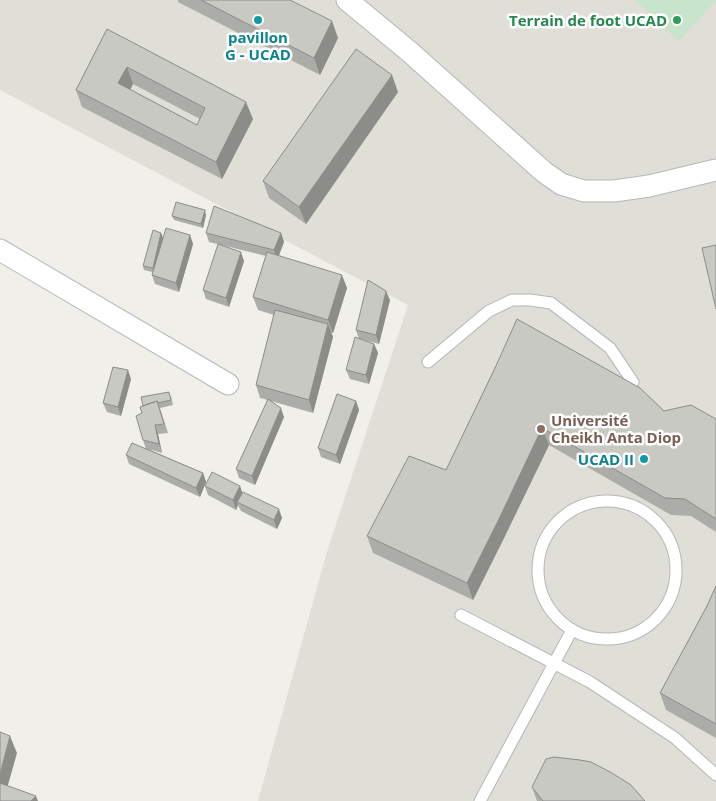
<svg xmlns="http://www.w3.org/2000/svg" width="716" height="801" viewBox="0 0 716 801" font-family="'Open Sans',sans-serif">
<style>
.education{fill:#dfded7}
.green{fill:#c8e4cc}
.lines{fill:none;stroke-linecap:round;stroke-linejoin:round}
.service-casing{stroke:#b5b7bb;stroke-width:13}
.minor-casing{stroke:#b5b7bb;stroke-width:23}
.service{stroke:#fff;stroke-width:11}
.minor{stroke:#fff;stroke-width:21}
.wall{fill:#acada8;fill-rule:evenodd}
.shaded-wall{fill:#8c8d88}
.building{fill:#c8c9c3;stroke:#8c8d88;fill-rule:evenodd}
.culture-dot{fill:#0f9aa8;stroke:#fff;stroke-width:2}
.leisure-dot{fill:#2e9e5b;stroke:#fff;stroke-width:2}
.education-dot{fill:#8d6e63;stroke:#fff;stroke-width:2}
.labels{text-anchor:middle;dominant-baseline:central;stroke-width:5;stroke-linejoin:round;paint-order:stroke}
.leisure-label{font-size:15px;font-weight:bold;fill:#27864d;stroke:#fff;text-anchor:end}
.culture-label{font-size:15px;font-weight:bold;fill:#0d838f;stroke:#fff}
.education-label{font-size:15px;font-weight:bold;fill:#785e54;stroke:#fff;text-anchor:start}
</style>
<rect width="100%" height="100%" fill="#f0efe9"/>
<path class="education" d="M 0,0 L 716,0 L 716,801 L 258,801 L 326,555 L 408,305 L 0,90 Z"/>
<path class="green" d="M 635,0 L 716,0 L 679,41 Z"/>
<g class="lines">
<defs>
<path id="service" d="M 428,362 L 489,311 L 512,300 L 530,300 L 551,303 L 610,348 L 633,382
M538 570a69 69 0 1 1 138 0a69 69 0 1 1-138 0Z
M 461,615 L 590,682 L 675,738 L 716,775
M 480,801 L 572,630"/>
<path id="minor" d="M 347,0 L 411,53 L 544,172 L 561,184 L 584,191 L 614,191 L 649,186 L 716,170
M 0,250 L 228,384"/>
</defs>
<use href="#service" class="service-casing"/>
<use href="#minor" class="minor-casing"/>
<use href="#service" class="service"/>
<use href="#minor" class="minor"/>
</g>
<path class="wall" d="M 178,0 L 290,0 L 338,38 L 320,75 L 178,2 Z
M 107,29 L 253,119 L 222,179 L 82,107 L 76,90 ZM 133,84 L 200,119 L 197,125 L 130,89 Z
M 398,92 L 306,224 L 269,198 L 263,181 Z
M 206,215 L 203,228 L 174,220 L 172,216 Z
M 161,233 L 163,238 L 190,235 L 193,244 L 179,292 L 155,284 L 152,275 L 153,272 L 144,270 L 143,266 Z
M 206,233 L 281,233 L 284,242 L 279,256 L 347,288 L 333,333 L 331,333 L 333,337 L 313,413 L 271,401 L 284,417 L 255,485 L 239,478 L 236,469 L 268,400 L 260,398 L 256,385 L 274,315 L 258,310 L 253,297 L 266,256 L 209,242 Z
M 244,261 L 229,307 L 206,299 L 203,290 Z
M 390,300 L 379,344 L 360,339 L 374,344 L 378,353 L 369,384 L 350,379 L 346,370 L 359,339 L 356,330 Z
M 495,368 L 664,411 L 716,419 L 716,532 L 691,516 L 671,515 L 549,445 L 505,536 L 473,600 L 373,553 L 367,536 L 446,470 Z
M 131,379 L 121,416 L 107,412 L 103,403 Z
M 171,396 L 173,405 L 160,408 L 168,433 L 158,434 L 162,453 L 148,449 L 203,473 L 206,482 L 200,497 L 129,464 L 126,455 L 146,449 L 143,440 L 142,413 L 140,407 Z
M 356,401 L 359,410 L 340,464 L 321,457 L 318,448 Z
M 205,486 L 240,486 L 242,492 L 282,518 L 277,529 L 241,511 L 238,505 L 236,510 L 208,495 Z
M 716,586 L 716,738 L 666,710 L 660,693 L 707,606 Z
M 532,787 L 645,801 L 537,801 Z"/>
<path class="shaded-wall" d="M 332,21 L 338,38 L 320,75 L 314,58 Z
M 127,67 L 133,84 L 125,100 L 118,83 Z
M 392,75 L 398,92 L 306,224 L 299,207 Z
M 246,102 L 253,119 L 222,179 L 216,162 Z
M 205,210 L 206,215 L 203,228 L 201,224 Z
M 161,233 L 163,238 L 154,273 L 153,268 Z
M 281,233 L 284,242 L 277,259 L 274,250 Z
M 190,235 L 193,244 L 179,292 L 176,283 Z
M 241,252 L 244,261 L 229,307 L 226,298 Z
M 342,275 L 347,288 L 333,333 L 328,320 Z
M 386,291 L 390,300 L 379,344 L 376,335 Z
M 328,324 L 333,337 L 313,413 L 309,400 Z
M 374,344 L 378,353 L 369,384 L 366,375 Z
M 128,370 L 131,379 L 121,416 L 118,407 Z
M 356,401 L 359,410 L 340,464 L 336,455 Z
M 281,408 L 284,417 L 255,485 L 252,476 Z
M 155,425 L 158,434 L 162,453 L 159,444 Z
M 542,428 L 549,445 L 505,536 L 473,600 L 467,583 Z
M 203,473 L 206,482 L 200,497 L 196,488 Z
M 240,486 L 243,495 L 237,502 L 238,505 L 236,510 L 233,500 Z
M 279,509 L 282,518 L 277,529 L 274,520 Z
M 10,736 L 17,753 L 4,799 L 0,789 L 0,774 Z
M 36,796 L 38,801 L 31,801 Z"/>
<path class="building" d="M 201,0 L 290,0 L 332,21 L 314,58 Z
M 107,29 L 246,102 L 216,162 L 76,90 ZM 127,67 L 205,108 L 197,125 L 118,83 Z
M 356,49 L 392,75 L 299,207 L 263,181 Z
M 176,202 L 205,210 L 201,224 L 172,216 Z
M 214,206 L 281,233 L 274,250 L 206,233 Z
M 166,228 L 190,235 L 176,283 L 152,275 Z
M 153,230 L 161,233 L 153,268 L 143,266 Z
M 218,244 L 241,252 L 226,298 L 203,290 Z
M 716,245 L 716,309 L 702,248 Z
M 267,252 L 342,275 L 328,320 L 253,297 Z
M 368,280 L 386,291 L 376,335 L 356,330 Z
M 275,310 L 328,324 L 309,400 L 256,385 Z
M 517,319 L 640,388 L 664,411 L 691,405 L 716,419 L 716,519 L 685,499 L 665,498 L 542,428 L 499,519 L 467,583 L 367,536 L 409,456 L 446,470 L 495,368 Z
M 355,337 L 374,344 L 366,375 L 346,370 Z
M 113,367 L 128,370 L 118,407 L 103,403 Z
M 169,392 L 171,400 L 158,403 L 157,401 L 143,406 L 141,397 Z
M 337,394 L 356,401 L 336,455 L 318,448 Z
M 268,399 L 281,408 L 252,476 L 236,469 Z
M 157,401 L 164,424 L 155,425 L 159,444 L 143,440 L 136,416 L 142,413 L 140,407 Z
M 132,443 L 203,473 L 196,488 L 126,455 Z
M 212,472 L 240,486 L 233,500 L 205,486 Z
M 243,492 L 279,509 L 274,520 L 237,502 Z
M 716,586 L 716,724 L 660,693 L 707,606 Z
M 0,732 L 10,736 L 0,774 Z
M 554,757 L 580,760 L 591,762 L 612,773 L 631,785 L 645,801 L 543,801 L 532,787 L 546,759 Z
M 0,783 L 36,796 L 31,801 L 0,801 Z"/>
<g class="culture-dot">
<circle cx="258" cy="20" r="5"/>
<circle cx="644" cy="459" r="5"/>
</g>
<circle class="leisure-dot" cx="677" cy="20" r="5"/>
<circle class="education-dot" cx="541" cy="429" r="5"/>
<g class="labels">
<g class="leisure-label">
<text x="667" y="20">Terrain de foot UCAD</text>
</g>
<g class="culture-label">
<text x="258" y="37">pavillon<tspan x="258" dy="17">G - UCAD</tspan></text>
<text x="634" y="459" text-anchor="end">UCAD II</text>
</g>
<g class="education-label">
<text x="551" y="420">Université<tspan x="551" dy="17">Cheikh Anta Diop</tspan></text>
</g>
</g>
</svg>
